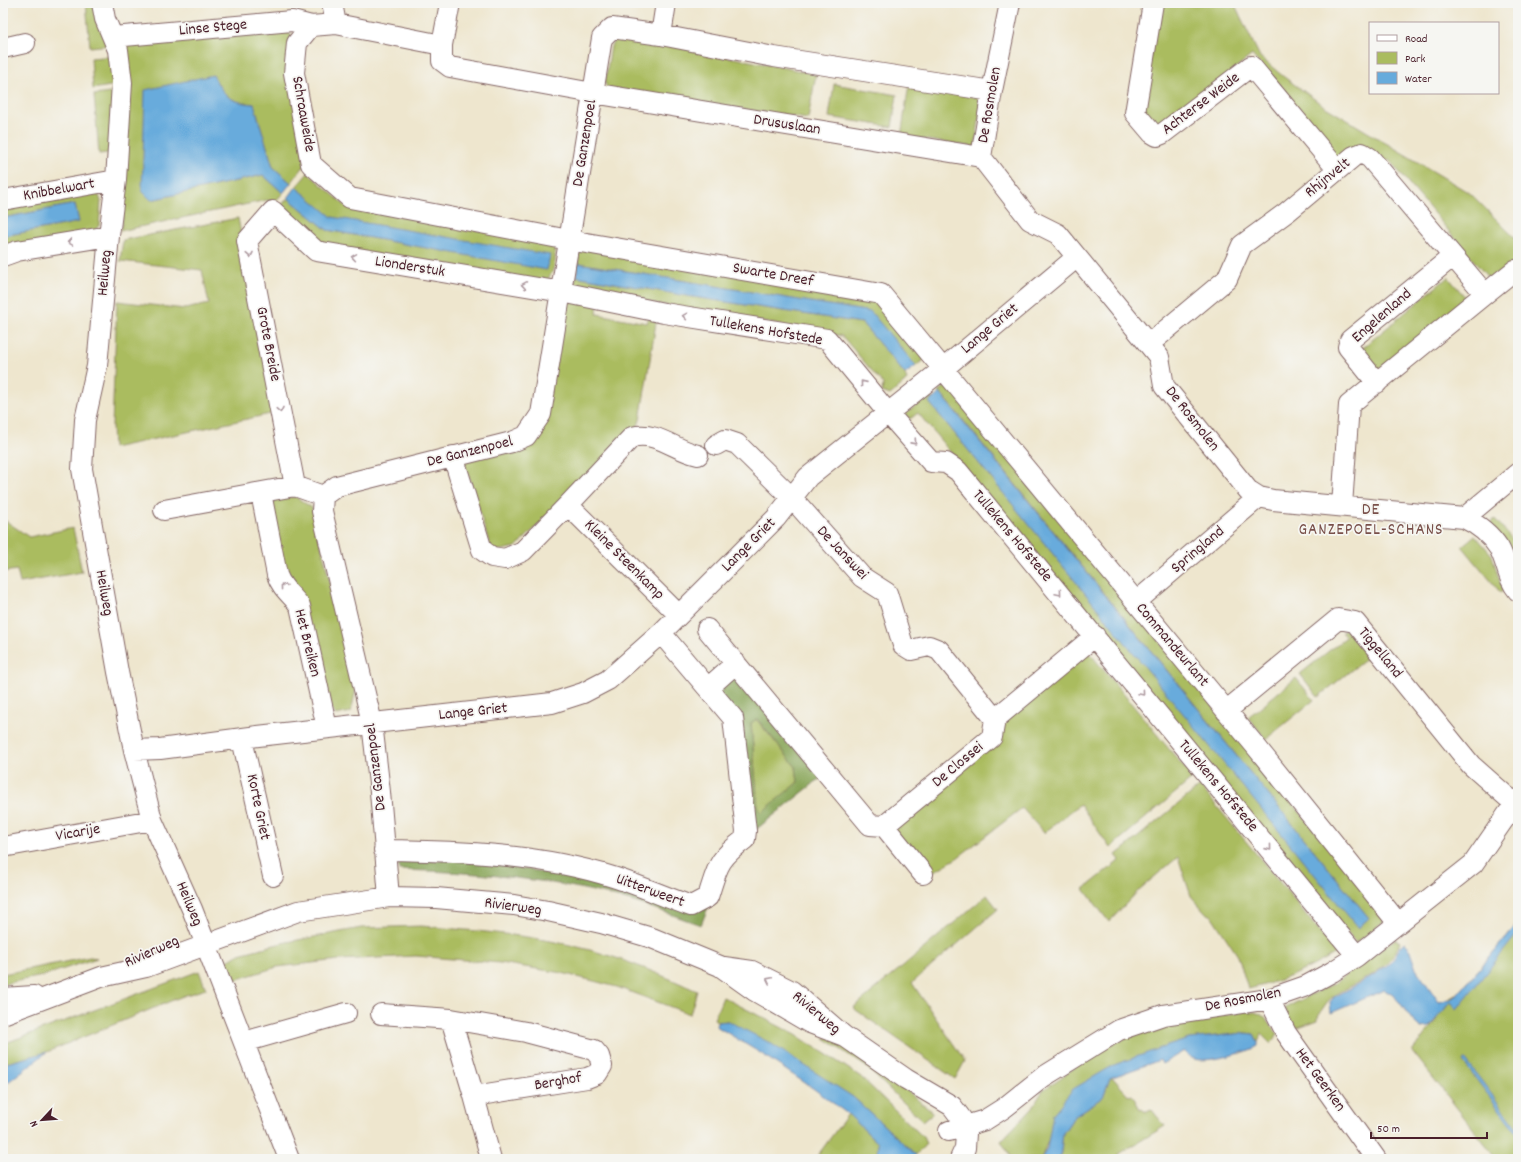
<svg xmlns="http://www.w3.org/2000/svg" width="1521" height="1162" viewBox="0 0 1521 1162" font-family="Dekko,sans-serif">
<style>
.green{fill:#aabc5f;stroke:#7a6e45}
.forest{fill:#87a456;stroke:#686240;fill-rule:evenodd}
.water{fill:#67abdc;stroke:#586584}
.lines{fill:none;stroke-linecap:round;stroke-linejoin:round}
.minor-casing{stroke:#836564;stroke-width:22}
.minor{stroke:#fff;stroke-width:20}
.oneway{stroke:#ae9aa0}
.labels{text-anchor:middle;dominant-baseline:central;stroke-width:3.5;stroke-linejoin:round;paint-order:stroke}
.street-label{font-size:16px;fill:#4a1f2b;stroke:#f6f6f2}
.neighbourhood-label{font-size:17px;letter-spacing:1px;fill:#79504a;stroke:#f6f6f2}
</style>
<rect width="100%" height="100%" fill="#f6f6f2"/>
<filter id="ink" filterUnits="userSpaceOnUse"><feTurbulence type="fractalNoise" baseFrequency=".025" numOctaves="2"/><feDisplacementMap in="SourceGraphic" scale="8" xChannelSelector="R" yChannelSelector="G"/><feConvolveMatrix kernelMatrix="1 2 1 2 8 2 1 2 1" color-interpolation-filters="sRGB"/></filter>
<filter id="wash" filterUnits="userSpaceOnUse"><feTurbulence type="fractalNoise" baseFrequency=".012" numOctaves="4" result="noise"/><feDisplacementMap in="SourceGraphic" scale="16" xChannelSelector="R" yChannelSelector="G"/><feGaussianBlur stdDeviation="0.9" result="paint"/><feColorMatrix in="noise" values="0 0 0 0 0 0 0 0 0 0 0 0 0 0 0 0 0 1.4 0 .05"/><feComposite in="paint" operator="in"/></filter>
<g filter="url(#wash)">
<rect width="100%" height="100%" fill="#eee6ce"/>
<path class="green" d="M 86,3 L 98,3 L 111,45 L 90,47 Z
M 1160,3 L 1234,3 L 1260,57 L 1284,77 L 1324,106 L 1471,194 L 1518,241 L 1518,260 L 1490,280 L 1389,160 L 1382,163 L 1338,159 L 1252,55 L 1157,129 L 1141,108 Z
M 284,30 L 289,32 L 291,36 L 305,165 L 291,183 L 273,167 L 254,104 C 230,102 224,96 213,75 L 151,200 L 263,175 L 283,193 L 273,204 L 267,200 L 120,231 L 122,225 L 125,184 L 126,44 Z
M 621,36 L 816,74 L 808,119 L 608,89 L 605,83 L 611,46 L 615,39 Z
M 115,56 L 116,85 L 93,89 L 91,58 Z
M 834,84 L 897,95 L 892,127 L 829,117 Z
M 909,84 L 978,98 L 981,107 L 975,147 L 901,136 Z
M 118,92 L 115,152 L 99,154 L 94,95 Z
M 308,173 L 347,207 L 551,243 C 559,257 555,272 544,284 L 319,245 L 278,209 L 288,198 L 327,230 L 547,269 L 331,217 L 296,187 Z
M 98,193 L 101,201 L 99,226 L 94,231 L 3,250 L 3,236 L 79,222 L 75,204 L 3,218 L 3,207 Z
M 238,218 L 275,413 L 113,448 L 112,426 L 117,301 L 185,309 L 209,304 L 202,270 L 120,261 L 123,240 Z
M 580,248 L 875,298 L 927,357 L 916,366 L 870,312 L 578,263 Z
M 576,276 L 687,296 L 862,323 L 905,374 L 907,380 L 890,395 L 882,392 L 883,384 L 842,336 L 574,289 Z
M 1448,277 L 1466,298 L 1376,372 L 1359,351 Z
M 568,299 L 598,303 L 597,314 L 647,323 L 649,316 L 657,317 L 640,420 L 637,428 L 516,547 L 497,551 L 491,549 L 463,458 L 523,443 Z
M 949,384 L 1385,916 L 1383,922 L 1356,943 L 918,413 L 910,419 L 905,414 L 924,399 L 933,398 L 929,402 L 1358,927 L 1369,918 L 941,393 L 938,392 Z
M 277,497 L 296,497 L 312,508 L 356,689 L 351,712 L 336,715 L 326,704 L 284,583 L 269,513 Z
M 3,519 L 29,537 L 73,528 L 82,572 L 20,583 L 17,570 L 3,572 Z
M 1495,519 L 1518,546 L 1518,578 L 1486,527 Z
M 1475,535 L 1492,555 L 1500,582 L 1504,589 L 1500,592 L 1462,546 Z
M 1345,629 L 1368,657 L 1318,697 L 1300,674 L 1346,637 L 1342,632 Z
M 1088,651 L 1193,778 L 1110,848 L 1080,804 L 1044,833 L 1022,808 L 957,858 L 928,875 L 894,830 L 1002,723 Z
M 1296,678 L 1314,700 L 1266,739 L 1248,717 Z
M 756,719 L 796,767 L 798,782 L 761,814 L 758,808 L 751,723 Z
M 1200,786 L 1292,897 L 1336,953 C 1308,970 1280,982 1248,989 L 1238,956 L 1211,915 L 1207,914 L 1191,896 L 1178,857 L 1140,889 L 1109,922 L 1084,889 L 1120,860 L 1116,855 Z
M 987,895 L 998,909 L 912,983 L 965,1061 L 955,1079 L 853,1008 Z
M 1518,923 L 1518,1159 L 1497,1159 L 1412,1051 L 1437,1019 L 1434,1015 L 1446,1000 L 1459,993 Z
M 421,926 C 478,931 535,935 590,950 C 627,960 662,975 697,991 L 690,1014 L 617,987 L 562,973 L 500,963 L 416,956 L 339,960 L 277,967 L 228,982 L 221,965 L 239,954 L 282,943 L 361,928 Z
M 1395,939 L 1400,942 C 1389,974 1359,979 1334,996 C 1327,1000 1322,1010 1318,1016 L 1318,1020 L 1290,1030 L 1285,1008 L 1335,983 Z
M 90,957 L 97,958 L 43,976 L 3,984 L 3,974 Z
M 199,971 L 206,989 L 183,996 L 47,1052 L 3,1064 L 3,1044 Z
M 723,997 L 796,1035 L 843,1065 L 861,1077 L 923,1137 L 926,1144 L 916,1155 L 853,1097 L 728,1021 L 718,1022 L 714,1019 Z
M 1247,1011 C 1265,1012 1267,1021 1277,1033 L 1271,1044 L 1261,1034 L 1258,1042 L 1254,1034 L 1244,1033 L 1189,1039 L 1114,1065 L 1049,1138 L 1041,1159 L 1012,1159 L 1001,1141 L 1033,1107 L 1043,1090 L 1104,1047 L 1156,1027 Z
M 833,1037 L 897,1082 L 933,1113 L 923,1121 L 865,1066 L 824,1038 Z
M 1110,1078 L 1113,1078 L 1129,1096 L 1132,1095 L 1140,1109 L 1142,1108 L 1145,1112 L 1151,1109 L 1165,1126 L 1119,1154 L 1122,1159 L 1060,1159 L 1063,1133 L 1074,1117 L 1103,1097 Z
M 848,1114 L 878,1143 L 877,1155 L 873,1159 L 815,1159 Z"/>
<path class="forest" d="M 735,672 L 822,777 L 754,831 L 718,689 ZM 757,719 L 796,767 L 798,782 L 761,813 L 758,808 L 751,723 Z
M 399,859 L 463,861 L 520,868 L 577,878 L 632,894 L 709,905 L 701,925 C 674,916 647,905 620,898 C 550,878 471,872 399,870 Z"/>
<path class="water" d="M 213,75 C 224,96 229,102 254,104 L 273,167 L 291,183 L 283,193 L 263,175 L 151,200 L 142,191 L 145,90 Z
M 296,187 L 332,217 L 550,255 L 547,270 L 327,230 L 288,198 Z
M 75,204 L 79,222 L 3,236 L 3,218 Z
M 578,263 L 871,312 L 916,366 L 905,374 L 862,323 L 687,296 L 576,276 Z
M 940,393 L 1369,918 L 1358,928 L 929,402 Z
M 1518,923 L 1518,933 L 1457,1009 L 1451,1002 L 1429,1027 L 1421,1028 C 1406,1018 1401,996 1384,990 L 1331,1013 L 1330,1002 L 1334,997 C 1353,987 1373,977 1390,963 C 1397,957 1397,947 1405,943 L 1408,946 L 1416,969 L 1439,1002 L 1451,999 L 1459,993 Z
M 728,1021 L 770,1043 L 853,1097 L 916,1155 L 913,1159 L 873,1159 L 877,1155 L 878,1143 L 849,1115 L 814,1089 L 762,1054 L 716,1026 L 717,1022 Z
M 1244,1033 L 1254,1034 L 1258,1042 L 1258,1046 C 1247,1053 1206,1063 1194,1059 C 1191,1058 1187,1054 1184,1051 L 1162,1064 L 1160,1060 L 1110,1078 L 1103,1097 L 1074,1117 L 1063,1133 L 1060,1159 L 1041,1159 L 1047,1148 L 1053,1114 L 1073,1089 L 1114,1065 L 1158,1049 L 1189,1039 Z
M 47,1052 L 3,1086 L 3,1064 Z
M 1465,1059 L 1518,1129 L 1518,1134 L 1463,1062 Z"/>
</g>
<g filter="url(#ink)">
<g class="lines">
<defs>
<path id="minor" d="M 102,3 L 105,19 L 118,50 L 122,83 L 116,180 L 109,236 L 97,366 L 85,420 L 82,469 L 118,672 L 134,750 L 152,820 L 192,909 L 289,1159
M 332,3 L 336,24
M 1010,3 L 992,91 L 981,157 L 1030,220 L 1058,234 L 1159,357 L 1164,386 L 1248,490 L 1259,497 L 1273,500 L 1464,518 C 1479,525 1490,534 1499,548 C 1507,562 1507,578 1518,591
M 1153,3 L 1135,113 L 1152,133 L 1157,136 L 1162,134 L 1251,66 L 1337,169
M 661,35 L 774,57 L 992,91
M 113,37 L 292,21 L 311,26
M 442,45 L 450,3
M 3,48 L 25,43
M 981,157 L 593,93 L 450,67 L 442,61 L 442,45 L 336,24 L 311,26 L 297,43 L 294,73 L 311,164 L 350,198 L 569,240 L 881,294 L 1258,749 L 1398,923
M 3,200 L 116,180
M 3,256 L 17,251 L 109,236
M 1149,344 L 1227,279 L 1242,245 L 1287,212 L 1354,156 L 1362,153 L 1370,158 L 1485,294 L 1515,270 L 1518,270
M 1377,383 L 1348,347 L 1350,340 L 1452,257
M 716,445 L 725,440 L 737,444 L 792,498 L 862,577 L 887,593 L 903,645 L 911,650 L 929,646 L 939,650 L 995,719
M 453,456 L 482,550 L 492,557 L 505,559 L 523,551 L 568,505 L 632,437 C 658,431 674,450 698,455
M 295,486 L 247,241 L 273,211 L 316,251 L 562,292 L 664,313 L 827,339 L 888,413 L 931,462 L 946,463 L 958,471 L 1357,956
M 261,493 L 277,575 C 282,589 291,594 300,606 L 327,728
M 568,505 L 679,615
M 1342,506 L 1349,405 L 1485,294
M 164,510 L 295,486 L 323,496
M 1464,518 L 1518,473
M 1136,602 L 1259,497
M 707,629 L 870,825 L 884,826 L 992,737 L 995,719 L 1095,636
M 708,688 L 736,663
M 1226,711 L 1338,619 L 1355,622 L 1471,765 L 1514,803
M 242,739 L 273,876
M 134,750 L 160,749 L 258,736 L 552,703 L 583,693 L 608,680 L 661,633 L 776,518 L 808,477 L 943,369 L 1077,257
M 884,826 L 923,874
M 3,847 L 152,820
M 384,850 C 462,851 539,854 613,877 C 639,885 665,897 691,906 L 708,897 C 718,866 717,860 745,839 L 746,831 L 733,718 L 661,633
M 389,897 L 380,792 L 372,723 L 322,511 L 323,496 L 337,486 L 512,442 L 526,436 L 541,414 L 602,38 L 612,28 L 661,35 L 666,3
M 724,967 L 752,971 L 792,991 L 844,1036 L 906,1079 L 952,1106 L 961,1118 L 966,1134 L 965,1148 L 960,1159
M 3,998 L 34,996
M 1269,999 L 1286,1033 L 1376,1159
M 3,1014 L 101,977 L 146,967 L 298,911 L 389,897 L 436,898 L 514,905 L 548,911 L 601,923 L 652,938 L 720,966 L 755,991 L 810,1023 L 844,1036
M 381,1014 L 451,1019 L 526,1032 L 594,1050 L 599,1056 L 602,1066 L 597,1074 L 587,1078 L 474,1096 L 451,1019
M 244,1042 L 346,1013
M 474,1096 L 491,1159
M 949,1131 L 985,1120 L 1004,1108 L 1043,1077 L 1119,1030 L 1163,1015 L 1269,999 L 1306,986 L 1332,972 L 1357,956 L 1473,864 L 1518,799"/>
</defs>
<use href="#minor" class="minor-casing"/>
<use href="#minor" class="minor"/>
</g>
<defs><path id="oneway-chevron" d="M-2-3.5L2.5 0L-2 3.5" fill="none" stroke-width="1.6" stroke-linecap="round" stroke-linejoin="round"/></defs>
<g class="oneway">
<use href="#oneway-chevron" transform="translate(70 242) rotate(171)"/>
<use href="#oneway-chevron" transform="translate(250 255) rotate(79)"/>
<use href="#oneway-chevron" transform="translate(354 257) rotate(-171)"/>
<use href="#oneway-chevron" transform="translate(524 285) rotate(-171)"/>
<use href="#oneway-chevron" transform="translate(685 316) rotate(-171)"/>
<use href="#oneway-chevron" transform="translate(863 383) rotate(-129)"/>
<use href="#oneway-chevron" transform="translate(280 410) rotate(79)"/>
<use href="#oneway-chevron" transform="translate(914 442) rotate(48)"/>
<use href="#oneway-chevron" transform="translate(283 586) rotate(-129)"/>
<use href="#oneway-chevron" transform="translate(1059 593) rotate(50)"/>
<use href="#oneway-chevron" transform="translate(1142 693) rotate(50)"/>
<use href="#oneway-chevron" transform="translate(1269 848) rotate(51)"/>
<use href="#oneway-chevron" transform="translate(769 980) rotate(-154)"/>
</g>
</g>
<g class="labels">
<g class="street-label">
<text transform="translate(213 28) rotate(-5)">Linse Stege</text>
<text transform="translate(1201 104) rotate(-37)">Achterse Weide</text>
<text transform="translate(990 105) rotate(-80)">De Rosmolen</text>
<text transform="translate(303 114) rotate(80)">Schraaweide</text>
<text transform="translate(787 125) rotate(9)">Drususlaan</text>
<text transform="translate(585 143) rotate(-81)">De Ganzenpoel</text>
<text transform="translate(1328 178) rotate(-39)">Rhijnvelt</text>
<text transform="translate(59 190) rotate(-10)">Knibbelwart</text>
<text transform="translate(410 267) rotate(9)">Lionderstuk</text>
<text transform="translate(105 273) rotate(-85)">Heilweg</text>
<text transform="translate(773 275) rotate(10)">Swarte Dreef</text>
<text transform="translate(1382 316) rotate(-41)">Engelenland</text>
<text transform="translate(990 329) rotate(-40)">Lange Griet</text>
<text transform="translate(766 331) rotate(10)">Tullekens Hofstede</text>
<text transform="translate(268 344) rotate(79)">Grote Breide</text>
<text transform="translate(1192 419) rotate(52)">De Rosmolen</text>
<text transform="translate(470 452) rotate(-14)">De Ganzenpoel</text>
<text transform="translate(1012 536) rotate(50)">Tullekens Hofstede</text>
<text transform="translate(749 545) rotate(-45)">Lange Griet</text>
<text transform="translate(1198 550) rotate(-40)">Springland</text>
<text transform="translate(842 553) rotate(47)">De Janswei</text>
<text transform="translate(624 560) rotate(45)">Kleine Steenkamp</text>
<text transform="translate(104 593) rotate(80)">Heilweg</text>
<text transform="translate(307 643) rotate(76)">Het Breiken</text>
<text transform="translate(1172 645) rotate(50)">Commandeurlant</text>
<text transform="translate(1380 653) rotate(51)">Tiggelland</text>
<text transform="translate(473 712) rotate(-6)">Lange Griet</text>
<text transform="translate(958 765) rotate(-40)">De Clossei</text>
<text transform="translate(376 767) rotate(-97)">De Ganzenpoel</text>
<text transform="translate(1218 786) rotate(50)">Tullekens Hofstede</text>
<text transform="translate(258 807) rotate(78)">Korte Griet</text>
<text transform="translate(78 833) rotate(-10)">Vicarije</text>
<text transform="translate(650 891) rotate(20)">Uitterweert</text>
<text transform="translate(189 904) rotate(67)">Heilweg</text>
<text transform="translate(513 907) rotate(8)">Rivierweg</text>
<text transform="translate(152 952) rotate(-24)">Rivierweg</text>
<text transform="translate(1243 1000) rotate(-11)">De Rosmolen</text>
<text transform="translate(816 1013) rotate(40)">Rivierweg</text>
<text transform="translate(1320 1080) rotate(54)">Het Geerken</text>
<text transform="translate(558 1082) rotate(-10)">Berghof</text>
</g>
<g class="neighbourhood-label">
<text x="1371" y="511">DE<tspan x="1371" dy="20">GANZEPOEL-SCHANS</tspan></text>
</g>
</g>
<rect width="1521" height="1162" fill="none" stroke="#f6f6f2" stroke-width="16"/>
<rect x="1369" y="22" width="130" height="72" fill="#f6f6f2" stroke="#b1a0a2"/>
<rect x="1377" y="35" width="20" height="6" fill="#ffffff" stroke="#b1a0a2"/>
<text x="1405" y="42" font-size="12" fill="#4a1f2b">Road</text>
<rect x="1377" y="52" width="20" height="12" fill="#aabc5f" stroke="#b1a0a2"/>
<text x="1405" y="62" font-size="12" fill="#4a1f2b">Park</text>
<rect x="1377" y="72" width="20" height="12" fill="#67abdc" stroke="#b1a0a2"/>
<text x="1405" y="82" font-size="12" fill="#4a1f2b">Water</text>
<g transform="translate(42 1120) rotate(244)" stroke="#f6f6f2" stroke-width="3" paint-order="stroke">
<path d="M0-3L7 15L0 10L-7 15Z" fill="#4a1f2b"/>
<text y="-6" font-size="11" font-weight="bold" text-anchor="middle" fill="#4a1f2b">N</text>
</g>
<path d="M1371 1132v6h116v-6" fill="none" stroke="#4a1f2b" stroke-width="2"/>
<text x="1377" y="1132" font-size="12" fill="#4a1f2b" stroke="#f6f6f2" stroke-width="3" paint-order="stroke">50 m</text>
</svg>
